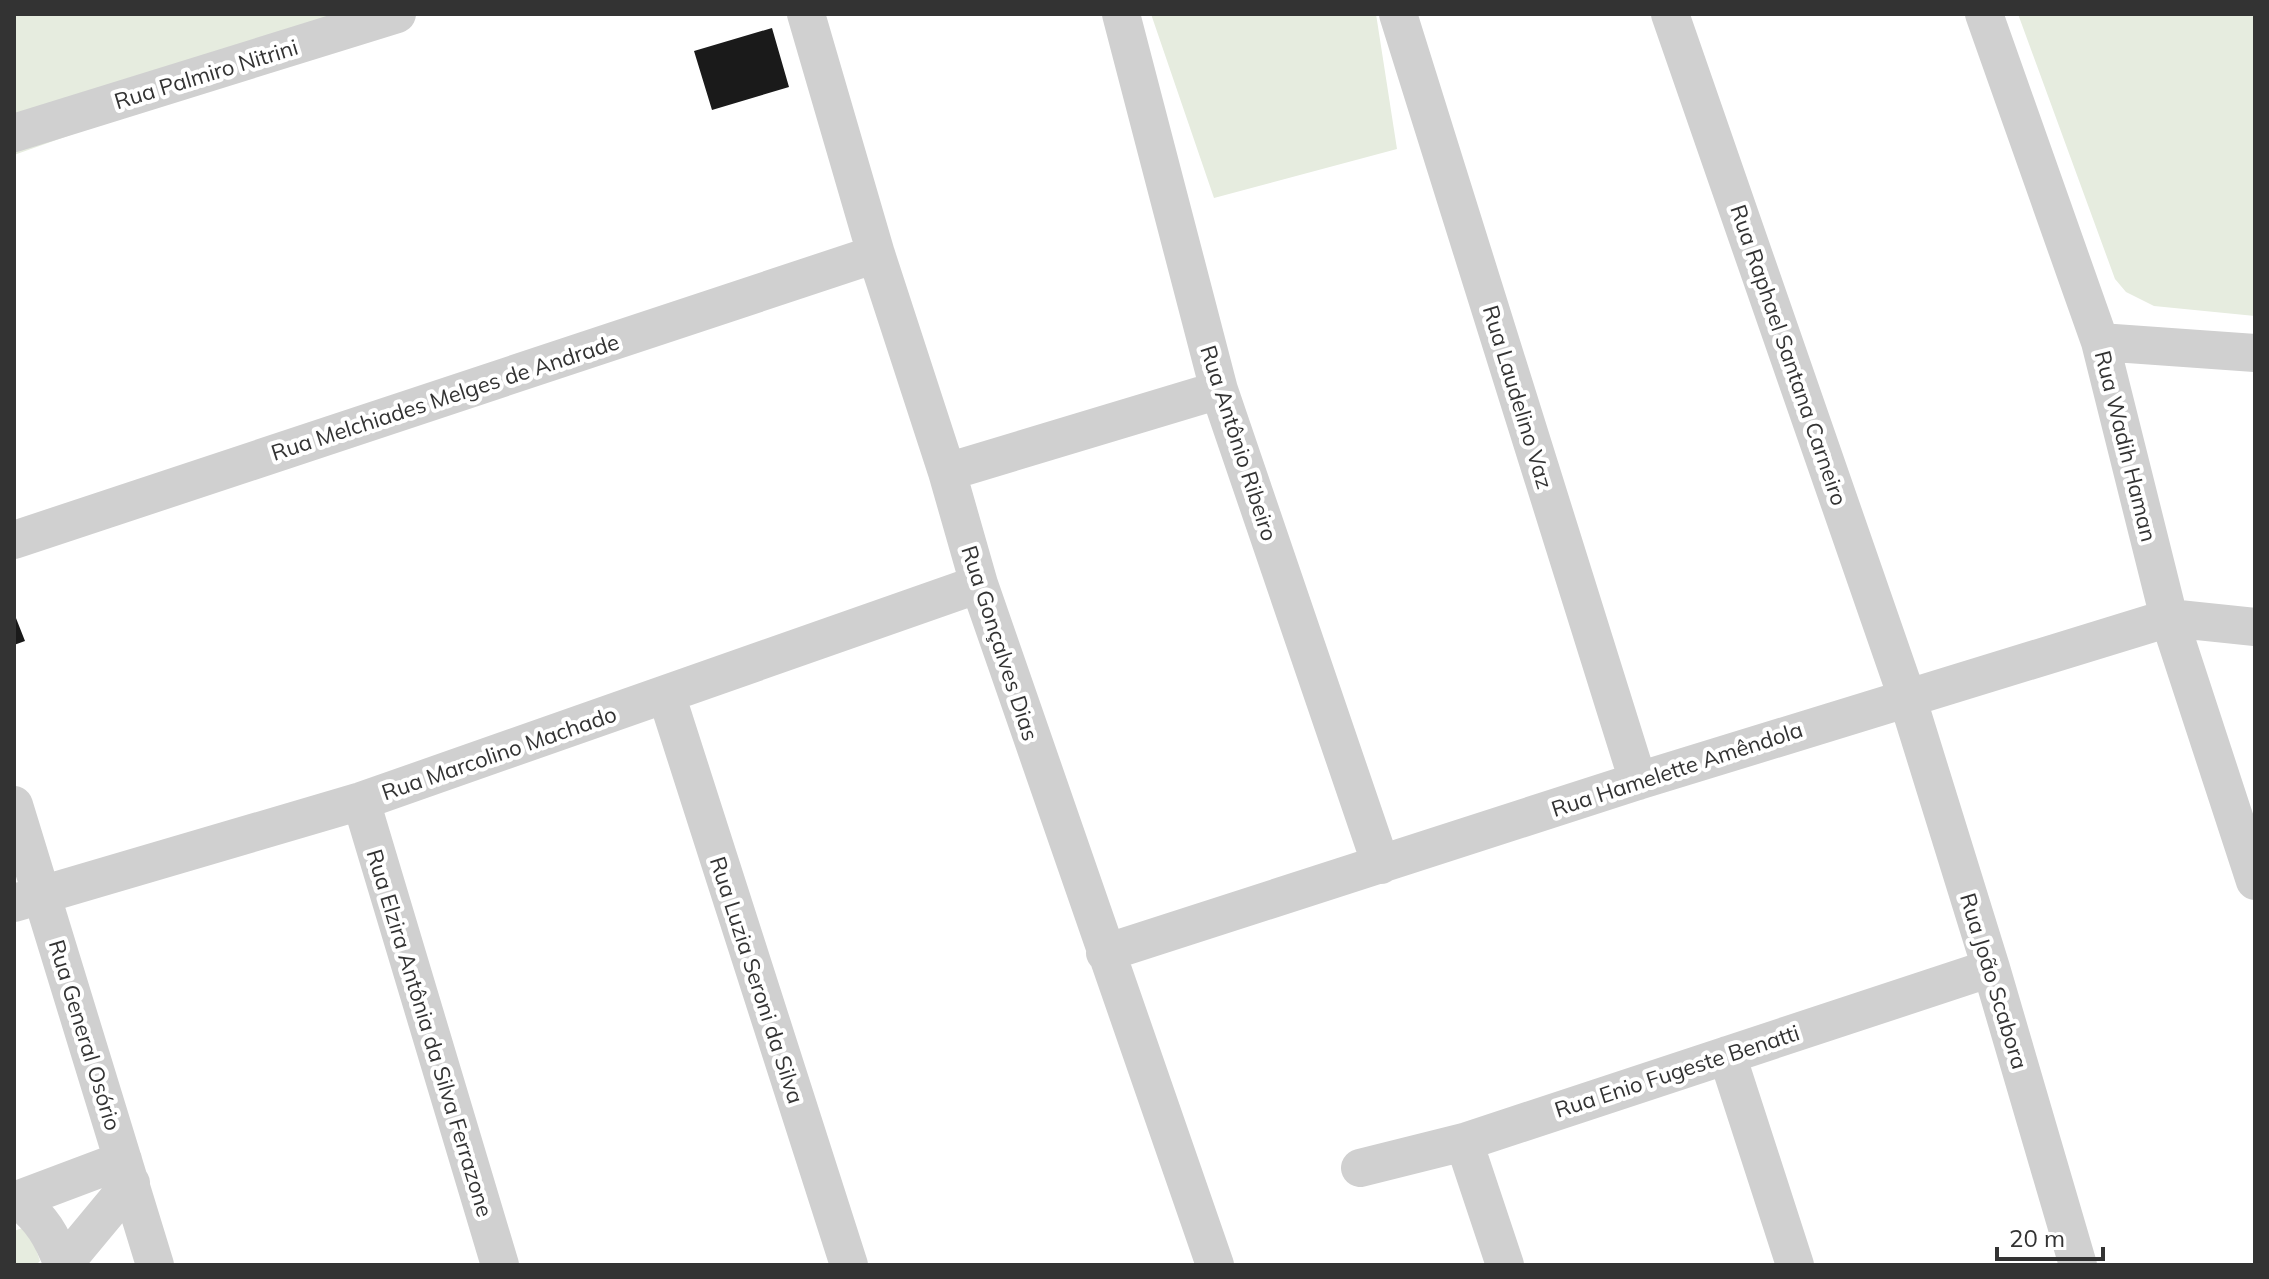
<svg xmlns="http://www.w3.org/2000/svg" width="2269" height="1279" viewBox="0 0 2269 1279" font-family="Mulish,sans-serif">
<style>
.green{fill:#e6ecdf}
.building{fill:#1a1a1a}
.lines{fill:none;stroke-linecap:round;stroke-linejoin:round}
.minor{stroke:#d0d0d0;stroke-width:38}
.labels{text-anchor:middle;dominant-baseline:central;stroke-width:8;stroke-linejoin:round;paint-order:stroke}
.street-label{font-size:22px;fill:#333;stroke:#fff}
</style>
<rect width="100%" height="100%" fill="#fff"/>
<path class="green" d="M 14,14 L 412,14 L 14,155 Z
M 1151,14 L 1376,14 L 1397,149 L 1214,198 Z
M 2018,14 L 2255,14 L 2255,316 L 2154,306 L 2126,292 L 2115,279 Z
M 28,1226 L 40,1261 L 36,1265 L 14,1265 L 14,1231 Z"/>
<path class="building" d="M 772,28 L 789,87 L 712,110 L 694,51 Z
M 14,613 L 25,641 L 14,645 Z"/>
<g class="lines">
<path class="minor" d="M 806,14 L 876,254 L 947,472 L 979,584 L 1215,1265
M 1121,14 L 1219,390 L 1381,865
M 1398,14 L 1638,781
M 1670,14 L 1907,697 L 1991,968 L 2078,1265
M 1984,14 L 2100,342 L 2169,618 L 2255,881
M 14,133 L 397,14
M 2100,342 L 2255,353
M 947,472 L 1219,390
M 14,540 L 876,254
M 666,694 L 849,1265
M 361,801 L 500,1265
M 14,805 L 155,1265
M 14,903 L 361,801 L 979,584
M 1105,953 L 1638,781 L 2169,618 L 2255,627
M 1727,1055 L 1795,1265
M 1464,1142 L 1505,1265
M 1360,1168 L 1464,1142 L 1991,968
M 18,1199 C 43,1221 51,1234 63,1265
M 14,1201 L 123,1160
M 63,1265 L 131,1183"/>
</g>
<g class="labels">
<g class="street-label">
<text transform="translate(206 74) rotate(-17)">Rua Palmiro Nitrini</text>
<text transform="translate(1789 355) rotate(71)">Rua Raphael Santana Carneiro</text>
<text transform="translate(445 397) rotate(-18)">Rua Melchiades Melges de Andrade</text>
<text transform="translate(1518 397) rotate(73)">Rua Laudelino Vaz</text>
<text transform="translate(1239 443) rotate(72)">Rua Antônio Ribeiro</text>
<text transform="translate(2126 446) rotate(76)">Rua Wadih Haman</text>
<text transform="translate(1000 643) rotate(72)">Rua Gonçalves Dias</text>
<text transform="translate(499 753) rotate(-19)">Rua Marcolino Machado</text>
<text transform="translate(1677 769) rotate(-18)">Rua Hamelette Amêndola</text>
<text transform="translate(757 980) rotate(72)">Rua Luzia Seroni da Silva</text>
<text transform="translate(1994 981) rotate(73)">Rua João Scabora</text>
<text transform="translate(430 1033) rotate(73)">Rua Elzira Antônia da Silva Ferrazone</text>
<text transform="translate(85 1035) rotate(73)">Rua General Osório</text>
<text transform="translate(1677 1071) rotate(-18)">Rua Enio Fugeste Benatti</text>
</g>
</g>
<rect width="2269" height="1279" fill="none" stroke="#333333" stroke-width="32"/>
<path d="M1997 1247v12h106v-12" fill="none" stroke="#333333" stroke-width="4"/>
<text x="2009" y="1247" font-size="24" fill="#333333" stroke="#ffffff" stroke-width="6" paint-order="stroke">20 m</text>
</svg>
